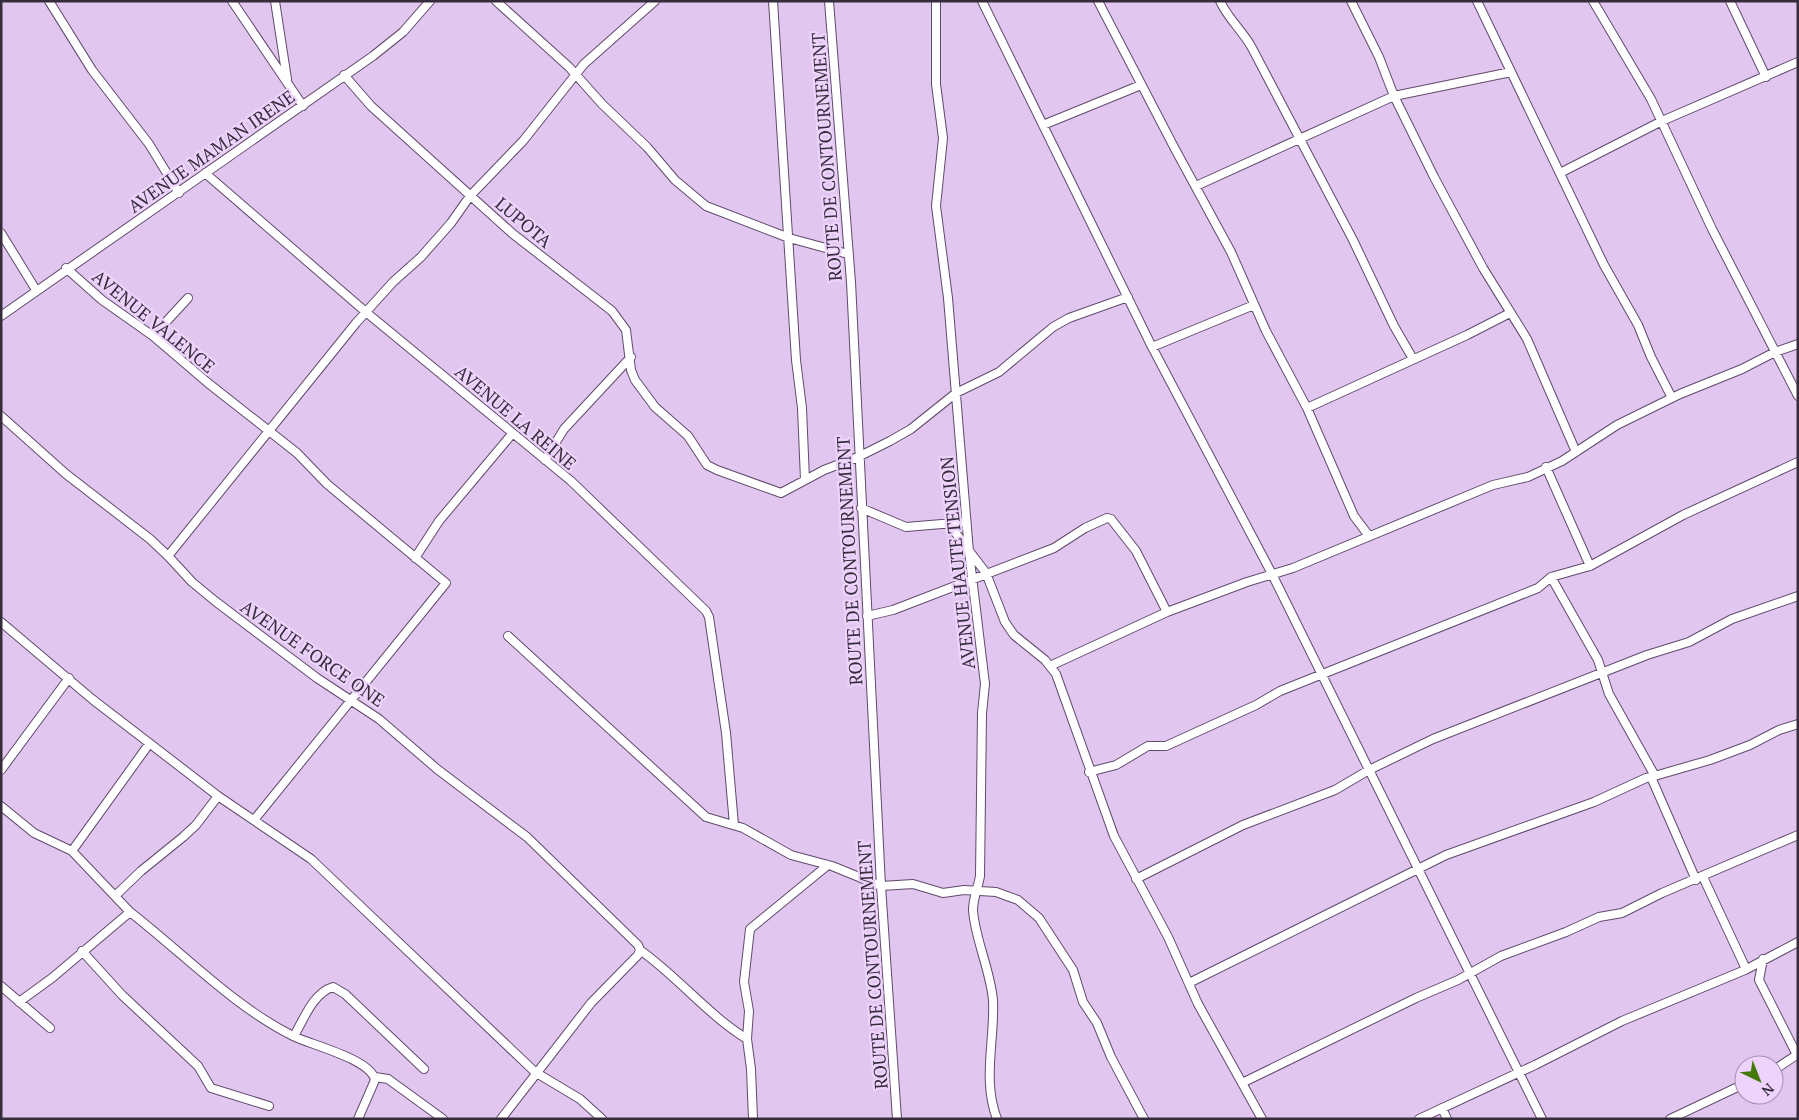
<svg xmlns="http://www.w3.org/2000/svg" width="1799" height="1120" viewBox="0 0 1799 1120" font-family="'PT Serif',serif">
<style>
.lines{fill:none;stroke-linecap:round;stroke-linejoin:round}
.minor-casing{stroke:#604a6c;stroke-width:10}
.minor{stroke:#fff;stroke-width:8}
.labels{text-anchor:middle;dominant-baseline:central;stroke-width:4.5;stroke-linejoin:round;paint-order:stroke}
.street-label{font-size:18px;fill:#362c3c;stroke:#eed4fd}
</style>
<rect width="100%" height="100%" fill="#e1c7ef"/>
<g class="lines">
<defs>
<path id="minor" d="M 49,1 L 92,70 L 149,144 L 179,193
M 232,1 L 303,106
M 275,1 L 287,79
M 496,1 L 569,67 L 602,104 L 647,147 L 675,180 L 706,206 L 789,238 L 848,254
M 773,1 L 796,360 L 802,408 L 805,480
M 829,1 L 851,282 L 881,886 L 897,1119
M 936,1 L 936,84 L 943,138 L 936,206 L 948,298 L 969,552 L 985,684 L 982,713 L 980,876 C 978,888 973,898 973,910 C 975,939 990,969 993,1000 C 995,1040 982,1080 997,1119
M 982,1 L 1152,347 L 1272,574 L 1542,1119
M 1098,1 L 1175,149 L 1231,252 L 1266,331 L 1307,408 L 1354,516 L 1369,536
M 1220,1 C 1228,19 1243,31 1252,48 L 1353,240 L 1394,326 L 1413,359
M 1351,1 L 1379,57 L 1394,96 L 1434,177 L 1483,268 L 1527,339 L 1576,452
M 1477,1 L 1604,265 L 1638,325 L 1651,357 L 1672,398
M 1593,1 L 1651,99 L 1712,229 L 1798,396
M 1730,1 L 1766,77
M 344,75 L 371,106 L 513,234 L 612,311 L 626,330 L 631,370 L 635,380 L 655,407 L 688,436 L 707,465 L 717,470 L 781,493 L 824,470 L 858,457 L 890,441 L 911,429 L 956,393 L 999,372 L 1053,327 L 1069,318 L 1128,297
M 1043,125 L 1141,85
M 205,173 L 367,313 L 571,481 L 706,611 L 709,617 L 726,733 L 734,825
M 1560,173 L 1662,121 L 1798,62
M 1196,186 L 1394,96 L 1511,72
M 1,233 L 36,290
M 66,268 L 102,300 L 153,336 L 208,383 L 297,453 L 327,484 L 446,583 L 254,820
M 1,316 L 373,56 L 403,32 L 430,1
M 153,336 L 188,298
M 1152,347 L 1254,305
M 1307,408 L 1467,335 L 1510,313
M 1,416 L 66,474 L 150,539 L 168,556 L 192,582 L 215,601 L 317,678 L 379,719 L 437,769 L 527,837 L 638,945 L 640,950 C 678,977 708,1015 747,1039
M 545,460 L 564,429 L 631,357
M 1546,467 L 1590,566
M 861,508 L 906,527 L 966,522
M 948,523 L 986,573 L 1005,622 L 1014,635 L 1045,660 L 1056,674 L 1114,836 L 1168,937 L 1198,1004 L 1262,1119
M 168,556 L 356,323 L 393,282 L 421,257 L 451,223 L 470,196 L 523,141 L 584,64 L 655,1
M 415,558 L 439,521 L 512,434
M 1551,577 L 1598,660 L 1609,694 L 1655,776
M 867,616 L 893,610 L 1054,548 L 1085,528 L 1107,518 L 1111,519 L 1136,551 L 1167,612 L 1247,582 L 1293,568 L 1493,485 L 1528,477 L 1562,461 L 1617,425 L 1680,394 L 1742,369 L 1775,352 L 1798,344
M 1,622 L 92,699 L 218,796 L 311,859 L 535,1072 L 580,1099 L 602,1119
M 508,636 L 706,817 L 743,828 L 791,855 L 832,866 L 881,886 L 913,884 L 943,893 L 964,890 L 996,892 L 1018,900 L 1039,918 L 1073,970 L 1083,1002 L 1097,1023 L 1111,1057 L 1144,1119
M 1050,666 L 1167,612
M 1,770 L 69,678
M 1089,772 L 1116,765 L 1148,746 L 1166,746 L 1256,705 L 1280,691 L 1538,588 L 1551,577 L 1590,566 L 1683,515 L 1798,462
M 1651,777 L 1710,760 L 1750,745 L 1779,730 L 1798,724
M 1,806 L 34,833 L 72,851 L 130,912
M 72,851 L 149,744
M 1703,877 L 1746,969
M 1136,879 L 1243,825 L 1335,790 L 1369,770 L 1433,739 L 1647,655 L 1689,642 L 1732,619 L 1798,596
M 116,895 L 141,871 L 183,837 L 196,825 L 218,796
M 82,951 L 122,995 L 198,1066 L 211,1088 L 269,1106
M 1763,959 L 1759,980 L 1797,1055
M 1189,983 L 1446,855 L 1594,802 L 1646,778 L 1651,777 L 1696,880
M 1,986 L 50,1028
M 19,1002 L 52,978 L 130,912 C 183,953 233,1006 293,1036 C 311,1045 371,1059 375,1080 L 358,1119
M 294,1036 C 304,1019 313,993 333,987 L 345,994 L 424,1069
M 1774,1070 L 1798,1054
M 375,1077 L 388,1079 L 443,1119
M 1242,1083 L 1416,998 L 1458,980 L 1501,956 L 1566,932 L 1599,917 L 1622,913 L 1662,893 L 1798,835
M 1442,1108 L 1447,1119
M 501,1119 L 591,1003 L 638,955 L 640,950
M 753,1119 L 751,1069 L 747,1039 L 749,1011 L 744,982 L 750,929 L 828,865
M 1419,1119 L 1535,1065 L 1622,1021 L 1745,970 L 1798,942
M 1670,1119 L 1744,1084"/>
</defs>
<use href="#minor" class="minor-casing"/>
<use href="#minor" class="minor"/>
</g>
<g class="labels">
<g class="street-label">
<text transform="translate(211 151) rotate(-35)">AVENUE MAMAN IRENE</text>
<text transform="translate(826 157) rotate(-94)">ROUTE DE CONTOURNEMENT</text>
<text transform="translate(524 222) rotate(40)">LUPOTA</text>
<text transform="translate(154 321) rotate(39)">AVENUE VALENCE</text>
<text transform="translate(516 417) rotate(40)">AVENUE LA REINE</text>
<text transform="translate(849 561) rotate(-93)">ROUTE DE CONTOURNEMENT</text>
<text transform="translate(957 563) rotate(-96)">AVENUE HAUTE TENSION</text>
<text transform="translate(313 653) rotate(35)">AVENUE FORCE ONE</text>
<text transform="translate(872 965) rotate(-94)">ROUTE DE CONTOURNEMENT</text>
</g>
</g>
<rect width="1799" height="1120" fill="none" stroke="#362c3c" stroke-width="5"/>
<g transform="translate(1759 1080) rotate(137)"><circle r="24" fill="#eed4fd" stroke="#a491b0"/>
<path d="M0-4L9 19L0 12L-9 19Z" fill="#447a0b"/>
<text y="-8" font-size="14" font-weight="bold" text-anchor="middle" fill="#362c3c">N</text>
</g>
</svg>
